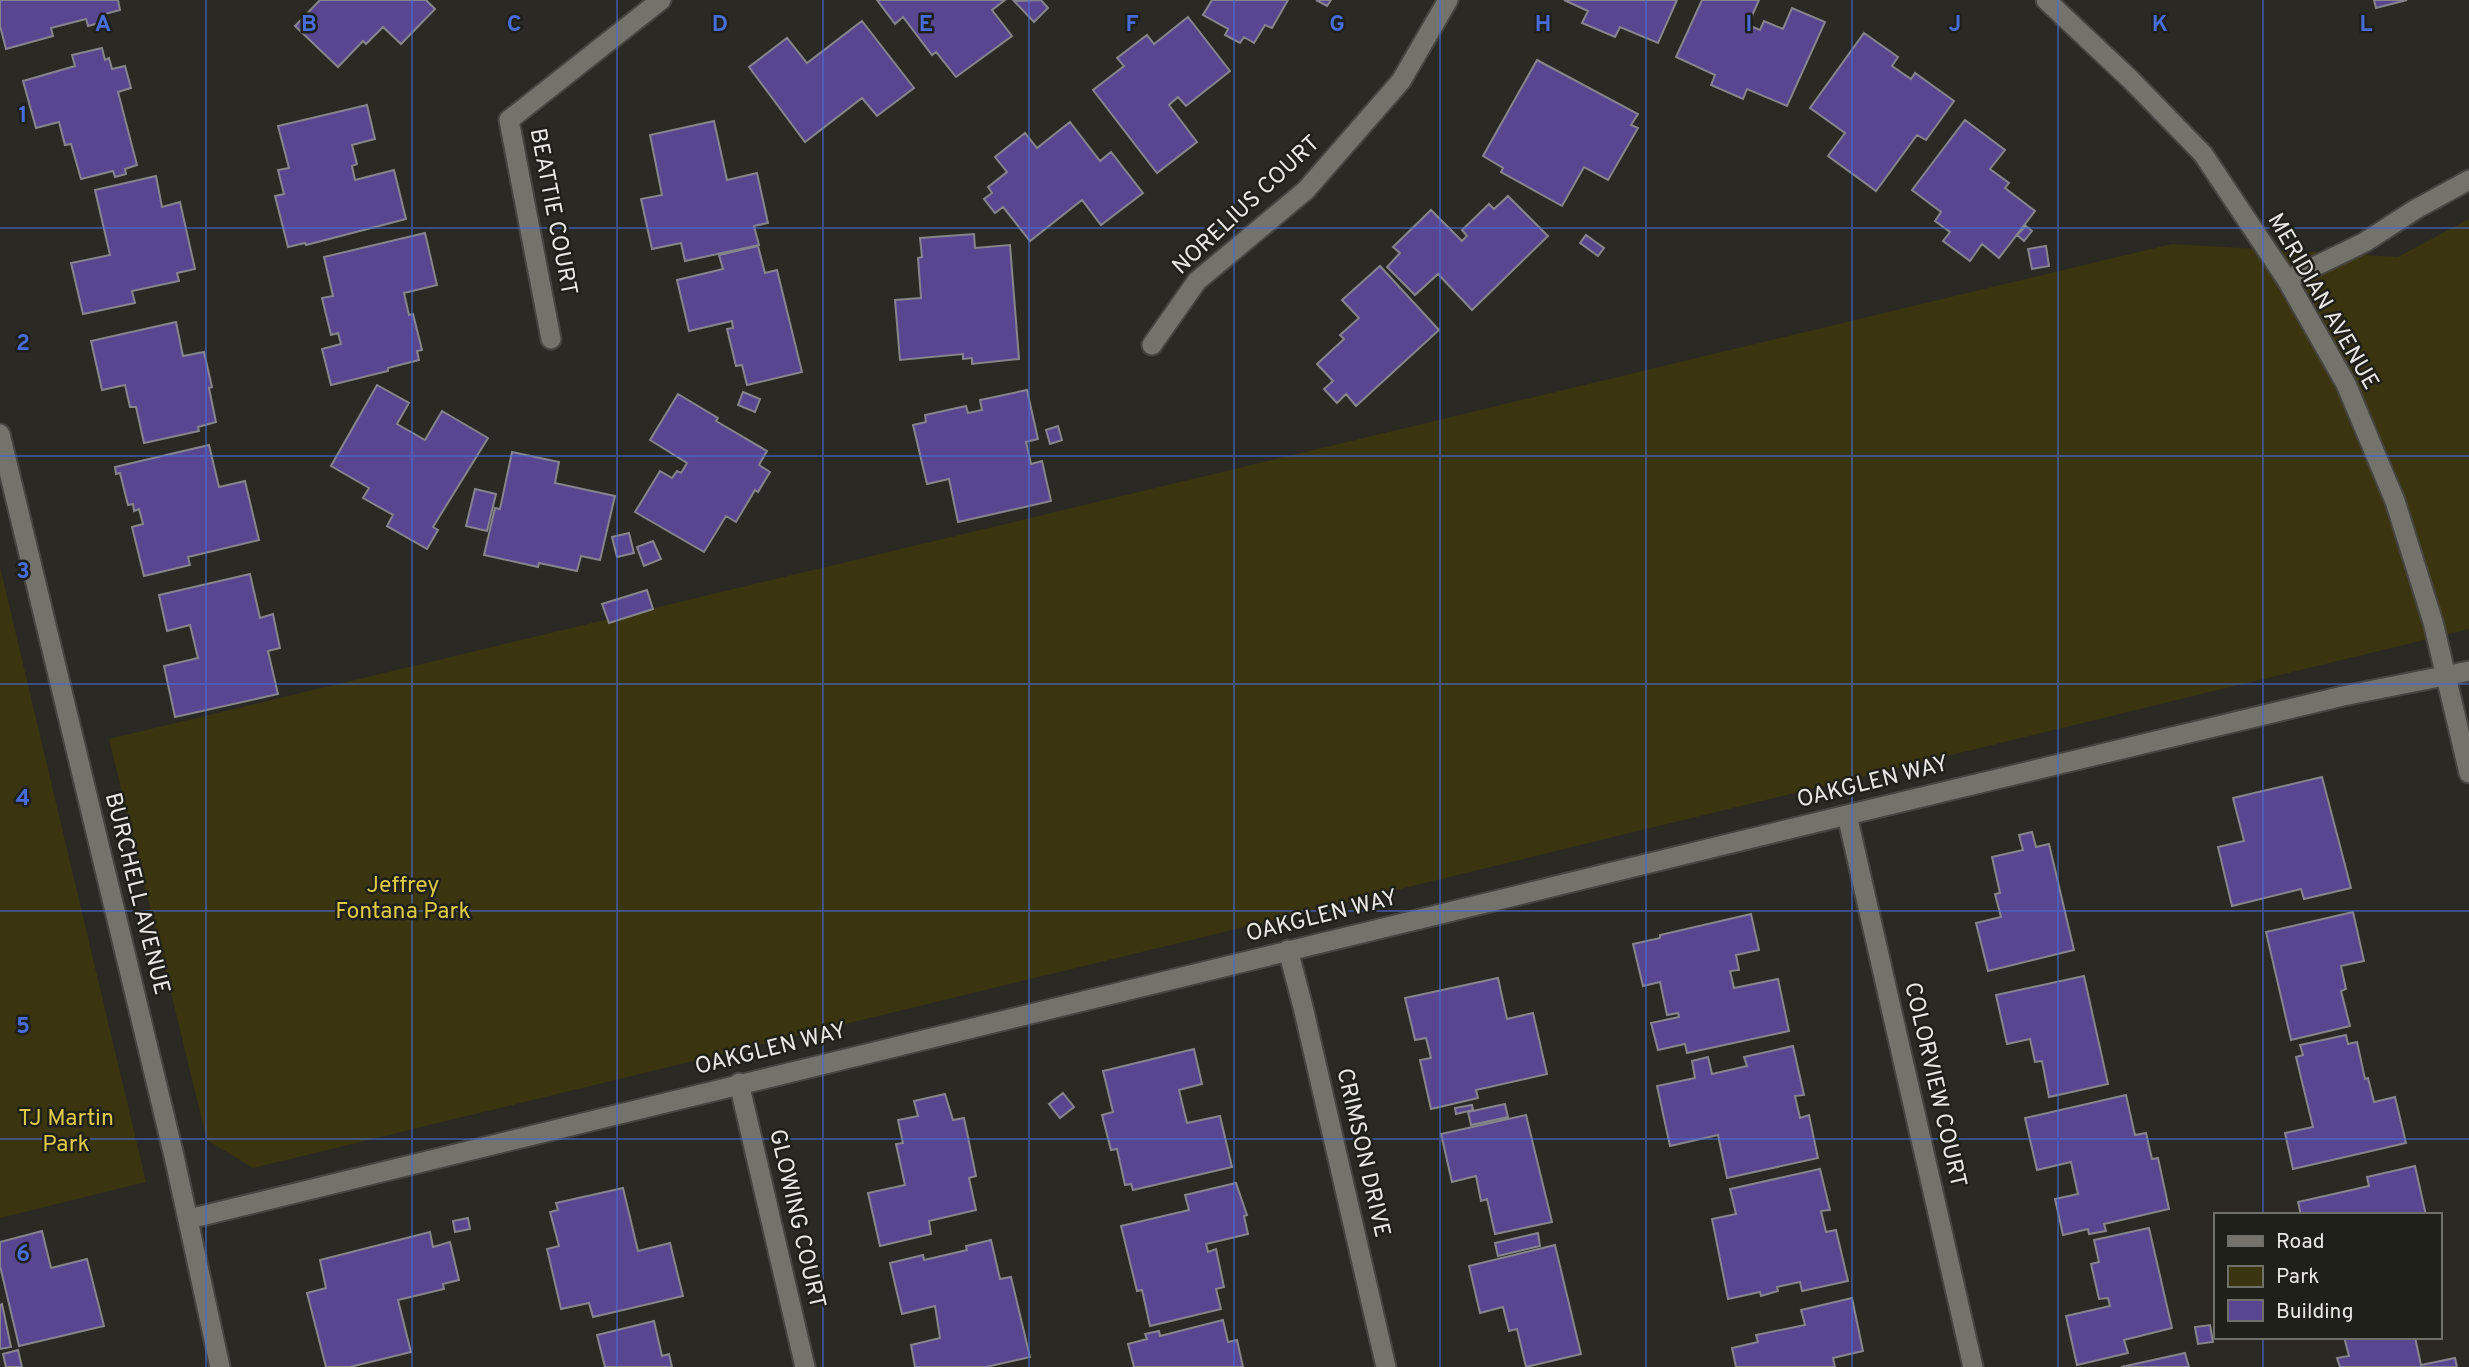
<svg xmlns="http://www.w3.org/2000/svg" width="2469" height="1367" viewBox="0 0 2469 1367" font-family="Overpass,sans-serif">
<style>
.green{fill:#3b350f}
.building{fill:#594691;stroke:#86858c;stroke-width:2}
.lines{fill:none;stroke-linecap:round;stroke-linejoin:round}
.minor-casing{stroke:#464541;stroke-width:23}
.tertiary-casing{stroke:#464541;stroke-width:23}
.minor{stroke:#73726b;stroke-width:19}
.tertiary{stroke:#73726b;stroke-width:19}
.grid{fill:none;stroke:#466dda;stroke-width:2;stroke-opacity:0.55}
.labels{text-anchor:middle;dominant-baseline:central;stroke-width:5;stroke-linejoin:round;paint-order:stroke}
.street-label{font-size:23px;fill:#e9e8e4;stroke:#20201a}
.park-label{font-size:23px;fill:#dfca46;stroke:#20201a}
.grid-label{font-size:23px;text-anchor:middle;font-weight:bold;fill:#466dda;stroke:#20201a;stroke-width:5;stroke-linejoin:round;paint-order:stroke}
</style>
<rect width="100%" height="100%" fill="#2a2923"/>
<path class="green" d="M 2469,219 L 2469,629 L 253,1168 L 207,1140 L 109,739 L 2172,244 L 2398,257 Z
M 0,567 L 146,1182 L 0,1218 Z"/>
<path class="building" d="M 0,0 L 118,0 L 120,10 L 105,14 L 107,21 L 88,26 L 86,19 L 51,28 L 53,36 L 6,49 L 0,26 Z
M 320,0 L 426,0 L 435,9 L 401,44 L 383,27 L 366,44 L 363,41 L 338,67 L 295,26 Z
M 877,0 L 1005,0 L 992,10 L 1012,36 L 956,77 L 936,52 L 932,55 L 903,17 L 895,24 Z
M 1041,0 L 1048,8 L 1034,22 L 1014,1 Z
M 1212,0 L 1288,0 L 1272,28 L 1265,25 L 1254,43 L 1244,37 L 1240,43 L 1225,35 L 1228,29 L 1203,15 Z
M 1316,0 L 1331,0 L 1327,6 Z
M 1564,0 L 1677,0 L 1658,43 L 1620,27 L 1615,37 L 1582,23 L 1588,11 Z
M 1702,0 L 1759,0 L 1748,25 L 1760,30 L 1764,21 L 1783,29 L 1792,8 L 1825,22 L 1787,106 L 1747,89 L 1743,99 L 1711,85 L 1715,75 L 1676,57 Z
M 2374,0 L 2407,0 L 2376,8 Z
M 1188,17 L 1230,71 L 1186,106 L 1178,97 L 1169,105 L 1197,142 L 1157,173 L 1093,90 L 1124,66 L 1117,58 L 1147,35 L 1154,44 Z
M 862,21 L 914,88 L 877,116 L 862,98 L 805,142 L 749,67 L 787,38 L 807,63 Z
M 1864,33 L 1898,57 L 1892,66 L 1911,79 L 1915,73 L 1954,101 L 1926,140 L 1917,135 L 1876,191 L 1828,156 L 1845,133 L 1810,108 Z
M 102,48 L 105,60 L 109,58 L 112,69 L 125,66 L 131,88 L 118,92 L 137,165 L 125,169 L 126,174 L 115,177 L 113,171 L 81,179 L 71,144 L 65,145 L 59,122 L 36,128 L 23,81 L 75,66 L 72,55 Z
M 1537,60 L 1638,114 L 1631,125 L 1638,128 L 1608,180 L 1584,167 L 1562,206 L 1501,172 L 1503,168 L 1483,156 Z
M 367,105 L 375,139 L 352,145 L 357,164 L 352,166 L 355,180 L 394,170 L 406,219 L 306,245 L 305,243 L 288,247 L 275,196 L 284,194 L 278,170 L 289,168 L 278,126 Z
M 1965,120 L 2005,150 L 1990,169 L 2009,183 L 2005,188 L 2035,211 L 1999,258 L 1982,244 L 1970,261 L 1943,241 L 1950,232 L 1935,221 L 1941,212 L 1912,190 Z
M 714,121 L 727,180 L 757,173 L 768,223 L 754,226 L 759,245 L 685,261 L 681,243 L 652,249 L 641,199 L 662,195 L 650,135 Z
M 1070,122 L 1100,161 L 1111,152 L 1143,193 L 1101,225 L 1082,200 L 1030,241 L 1003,207 L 995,213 L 984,199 L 992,193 L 988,187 L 1007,172 L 995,157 L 1025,133 L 1037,148 Z
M 156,176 L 162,207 L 180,202 L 195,269 L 177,273 L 179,281 L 132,291 L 135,303 L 83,314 L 71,263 L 110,255 L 95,190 Z
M 1508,196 L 1548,236 L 1472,310 L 1438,274 L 1415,295 L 1387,267 L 1400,253 L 1393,247 L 1431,210 L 1462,241 L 1467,236 L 1462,230 L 1489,204 L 1494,209 Z
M 2026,226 L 2032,231 L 2024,241 L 2017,235 Z
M 425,233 L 437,285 L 404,293 L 409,315 L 413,314 L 422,350 L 417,351 L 419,360 L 388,368 L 388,371 L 331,385 L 322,349 L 341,344 L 338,333 L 331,335 L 322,298 L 333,296 L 324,257 Z
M 974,234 L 975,248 L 1010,245 L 1019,359 L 972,364 L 972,358 L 963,359 L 963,354 L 900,360 L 895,300 L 921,298 L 918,258 L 922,257 L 920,238 Z
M 1586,235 L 1604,248 L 1598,256 L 1580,243 Z
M 758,246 L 765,273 L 777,270 L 802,372 L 747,385 L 742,365 L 736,366 L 727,329 L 733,328 L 732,321 L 689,331 L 677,280 L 723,269 L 719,255 Z
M 2046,246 L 2049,266 L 2032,269 L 2028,249 Z
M 1380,266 L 1439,330 L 1356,406 L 1346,394 L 1337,403 L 1324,389 L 1333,381 L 1317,364 L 1344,339 L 1340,335 L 1359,318 L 1342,300 Z
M 176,322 L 183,356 L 204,352 L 212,387 L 209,388 L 216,422 L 198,427 L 199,431 L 144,443 L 136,407 L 130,407 L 125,385 L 102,390 L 91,341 Z
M 377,385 L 409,403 L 397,424 L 425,440 L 442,411 L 488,438 L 433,527 L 438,530 L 427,549 L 387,526 L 393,515 L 363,498 L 369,488 L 331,466 Z
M 1027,390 L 1038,439 L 1026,442 L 1031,464 L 1042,461 L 1051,501 L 958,522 L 949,479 L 927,484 L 913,425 L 926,422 L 925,415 L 966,406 L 968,413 L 982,410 L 980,400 Z
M 743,392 L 760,399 L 755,412 L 738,405 Z
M 678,394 L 718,418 L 716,421 L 767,451 L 759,465 L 770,472 L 758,492 L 755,490 L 736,522 L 726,516 L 704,552 L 635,512 L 660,471 L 672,478 L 677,471 L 681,473 L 687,463 L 650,440 Z
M 1058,426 L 1062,440 L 1050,444 L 1046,430 Z
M 209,445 L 219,487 L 245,481 L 259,540 L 188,557 L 190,565 L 144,576 L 132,527 L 143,524 L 139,509 L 134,511 L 133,504 L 128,505 L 120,473 L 116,474 L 115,467 Z
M 512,452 L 559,462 L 555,483 L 615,496 L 600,560 L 581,556 L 577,571 L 539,563 L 538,567 L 484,555 L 495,508 L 500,509 Z
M 475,489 L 496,494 L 487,531 L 466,526 Z
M 629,533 L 634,553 L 617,557 L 612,537 Z
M 653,541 L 661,559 L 644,566 L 637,547 Z
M 250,574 L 260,618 L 273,614 L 280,648 L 268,651 L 278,694 L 175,717 L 164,666 L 198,658 L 190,625 L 167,631 L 159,595 Z
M 647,590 L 653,609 L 609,623 L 602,604 Z
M 2322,777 L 2351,888 L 2304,899 L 2301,889 L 2232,906 L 2218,847 L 2244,841 L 2233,798 Z
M 2032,832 L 2036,847 L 2049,844 L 2074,950 L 1988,971 L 1976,923 L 2001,917 L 1995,894 L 2000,893 L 1992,857 L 2023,850 L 2019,835 Z
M 2353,912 L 2364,961 L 2341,966 L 2346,989 L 2341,991 L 2350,1026 L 2291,1040 L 2266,932 Z
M 1751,914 L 1759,950 L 1736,955 L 1739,970 L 1730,971 L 1734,988 L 1778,979 L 1789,1031 L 1687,1053 L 1685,1044 L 1658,1050 L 1651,1023 L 1679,1017 L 1678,1013 L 1667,1015 L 1660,982 L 1643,986 L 1633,944 L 1660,938 L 1660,935 Z
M 2084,976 L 2108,1084 L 2049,1097 L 2042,1061 L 2035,1062 L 2030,1039 L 2007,1044 L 1996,995 Z
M 1498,978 L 1507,1019 L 1533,1013 L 1547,1074 L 1476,1090 L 1478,1098 L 1431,1109 L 1420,1060 L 1431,1058 L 1426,1038 L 1415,1040 L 1405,998 Z
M 2346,1035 L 2348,1044 L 2357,1042 L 2365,1079 L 2368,1078 L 2374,1102 L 2395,1097 L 2406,1143 L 2293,1169 L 2285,1133 L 2313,1127 L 2296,1057 L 2303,1055 L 2300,1045 Z
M 1793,1046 L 1804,1095 L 1795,1096 L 1800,1118 L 1809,1115 L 1818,1158 L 1727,1178 L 1718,1135 L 1670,1146 L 1657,1086 L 1695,1078 L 1692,1061 L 1708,1057 L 1712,1074 L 1747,1066 L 1744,1057 Z
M 1194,1049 L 1202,1084 L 1179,1090 L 1187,1123 L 1220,1116 L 1232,1167 L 1133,1190 L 1131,1184 L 1125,1185 L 1117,1149 L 1111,1150 L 1102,1115 L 1113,1112 L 1103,1071 Z
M 1063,1093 L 1074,1107 L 1060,1118 L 1049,1104 Z
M 945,1094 L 953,1120 L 964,1118 L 976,1176 L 969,1178 L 976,1210 L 929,1221 L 931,1234 L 880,1246 L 868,1193 L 905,1185 L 896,1144 L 903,1143 L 898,1120 L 918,1116 L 914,1101 Z
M 2126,1095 L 2135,1135 L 2146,1133 L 2152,1159 L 2158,1158 L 2169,1209 L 2104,1224 L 2106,1231 L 2089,1234 L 2088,1229 L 2063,1235 L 2055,1199 L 2078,1194 L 2071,1162 L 2037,1170 L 2025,1118 Z
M 1505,1104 L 1508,1117 L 1471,1125 L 1468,1112 Z
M 1472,1105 L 1473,1110 L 1456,1114 L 1455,1108 Z
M 1526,1115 L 1552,1222 L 1495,1234 L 1487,1199 L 1481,1201 L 1476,1176 L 1452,1182 L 1441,1134 Z
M 2415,1166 L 2426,1215 L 2301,1215 L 2298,1202 L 2369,1186 L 2367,1177 Z
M 1820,1169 L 1830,1210 L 1821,1211 L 1826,1232 L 1836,1230 L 1848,1281 L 1802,1291 L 1800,1282 L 1777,1287 L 1778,1291 L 1761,1296 L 1760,1292 L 1728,1299 L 1712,1219 L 1736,1214 L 1730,1189 Z
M 1236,1183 L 1247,1215 L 1244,1216 L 1248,1234 L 1206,1244 L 1208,1252 L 1216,1249 L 1224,1287 L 1216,1289 L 1221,1309 L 1150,1326 L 1142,1290 L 1137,1291 L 1121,1226 L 1189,1210 L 1185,1195 Z
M 623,1188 L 638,1251 L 670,1243 L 683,1296 L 593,1317 L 589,1303 L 561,1309 L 547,1249 L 559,1246 L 550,1212 L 558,1210 L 556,1203 Z
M 468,1218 L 470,1229 L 455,1232 L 453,1221 Z
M 2149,1228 L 2172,1328 L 2124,1340 L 2128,1353 L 2077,1365 L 2066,1316 L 2110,1306 L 2108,1298 L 2099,1299 L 2091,1264 L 2099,1262 L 2094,1240 Z
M 42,1231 L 51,1268 L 87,1259 L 104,1326 L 19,1346 L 0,1266 L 0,1242 Z
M 430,1232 L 433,1247 L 450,1242 L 459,1280 L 443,1284 L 444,1289 L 398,1300 L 411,1352 L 350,1367 L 326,1367 L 307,1293 L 326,1288 L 320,1260 Z
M 1538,1233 L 1540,1246 L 1498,1256 L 1495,1243 Z
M 991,1240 L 1000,1279 L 1011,1277 L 1030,1357 L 986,1367 L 915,1367 L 911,1345 L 940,1338 L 935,1306 L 902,1314 L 890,1263 L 923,1255 L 924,1260 L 967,1250 L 966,1246 Z
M 1555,1245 L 1581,1354 L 1526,1367 L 1517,1329 L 1509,1331 L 1503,1307 L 1480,1313 L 1469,1266 Z
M 1852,1298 L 1863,1351 L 1833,1358 L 1835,1367 L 1736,1367 L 1732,1348 L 1758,1342 L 1756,1335 L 1805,1325 L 1801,1310 Z
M 2,1304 L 11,1347 L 0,1349 L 0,1305 Z
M 1223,1320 L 1228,1342 L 1237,1340 L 1243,1367 L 1134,1367 L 1128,1344 L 1147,1339 L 1145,1334 L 1159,1331 L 1160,1336 Z
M 654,1321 L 662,1356 L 669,1354 L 672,1367 L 605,1367 L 597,1335 Z
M 2210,1325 L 2213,1342 L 2198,1344 L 2195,1327 Z
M 2344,1337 L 2415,1337 L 2421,1365 L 2455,1358 L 2457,1367 L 2340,1367 L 2337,1358 L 2349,1356 Z
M 18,1350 L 22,1367 L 6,1367 L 3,1354 Z
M 2185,1353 L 2189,1367 L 2121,1367 Z"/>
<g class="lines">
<defs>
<path id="minor" d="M 2287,280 L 2365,242 L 2416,209 L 2469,180
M 551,339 L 509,120 L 661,0
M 1152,345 L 1197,281 L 1306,190 L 1401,81 L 1448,0
M 0,434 L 174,1156 L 220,1367
M 1847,815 L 1973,1367
M 1288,950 L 1303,1007 L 1386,1367
M 739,1083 L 805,1367
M 189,1219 L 1847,815 L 2343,696 L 2469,671"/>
<path id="tertiary" d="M 2046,0 L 2131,80 L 2203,154 L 2287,280 L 2346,384 L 2395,501 L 2433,622 L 2469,773"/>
</defs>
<use href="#minor" class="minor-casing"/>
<use href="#tertiary" class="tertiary-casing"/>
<use href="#minor" class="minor"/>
<use href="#tertiary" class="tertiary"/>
</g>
<path class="grid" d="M 206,0 L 206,1367M 412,0 L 412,1367M 617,0 L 617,1367M 823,0 L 823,1367M 1029,0 L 1029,1367M 1234,0 L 1234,1367M 1440,0 L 1440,1367M 1646,0 L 1646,1367M 1852,0 L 1852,1367M 2058,0 L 2058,1367M 2263,0 L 2263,1215M 0,228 L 2469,228M 0,456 L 2469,456M 0,684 L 2469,684M 0,911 L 2469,911M 0,1139 L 2469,1139M 2263,1337 L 2263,1367"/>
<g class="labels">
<g class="street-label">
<text transform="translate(1247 206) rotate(-43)">NORELIUS COURT</text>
<text transform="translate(552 212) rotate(79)">BEATTIE COURT</text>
<text transform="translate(2322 302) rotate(60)">MERIDIAN AVENUE</text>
<text transform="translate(1873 783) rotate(-14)">OAKGLEN WAY</text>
<text transform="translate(136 894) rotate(76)">BURCHELL AVENUE</text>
<text transform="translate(1322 917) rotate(-14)">OAKGLEN WAY</text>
<text transform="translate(771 1050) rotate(-14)">OAKGLEN WAY</text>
<text transform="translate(1934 1085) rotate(77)">COLORVIEW COURT</text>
<text transform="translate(1362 1153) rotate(77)">CRIMSON DRIVE</text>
<text transform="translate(796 1219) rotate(77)">GLOWING COURT</text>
</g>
<g class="park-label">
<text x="403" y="886">Jeffrey<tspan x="403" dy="26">Fontana Park</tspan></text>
<text x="66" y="1119">TJ Martin<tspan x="66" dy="26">Park</tspan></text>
</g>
</g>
<g class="grid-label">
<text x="103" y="31">A</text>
<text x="309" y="31">B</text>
<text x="514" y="31">C</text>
<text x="720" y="31">D</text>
<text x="926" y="31">E</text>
<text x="1132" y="31">F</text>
<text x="1337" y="31">G</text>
<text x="1543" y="31">H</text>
<text x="1749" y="31">I</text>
<text x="1955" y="31">J</text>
<text x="2160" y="31">K</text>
<text x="2366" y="31">L</text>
<text x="23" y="122">1</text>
<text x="23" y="350">2</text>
<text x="23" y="578">3</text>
<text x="23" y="805">4</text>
<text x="23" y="1033">5</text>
<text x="23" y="1261">6</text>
</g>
<rect x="2214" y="1213" width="228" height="126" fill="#20201a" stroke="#70706b" stroke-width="2"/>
<rect x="2228" y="1236" width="35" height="10" fill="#73726b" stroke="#70706b" stroke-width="2"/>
<text x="2276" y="1248" font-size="21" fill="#e9e8e4">Road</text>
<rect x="2228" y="1266" width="35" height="21" fill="#3b350f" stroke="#70706b" stroke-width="2"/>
<text x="2276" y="1283" font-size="21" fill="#e9e8e4">Park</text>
<rect x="2228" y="1300" width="35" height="21" fill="#594691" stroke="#70706b" stroke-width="2"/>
<text x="2276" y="1318" font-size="21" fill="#e9e8e4">Building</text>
</svg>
